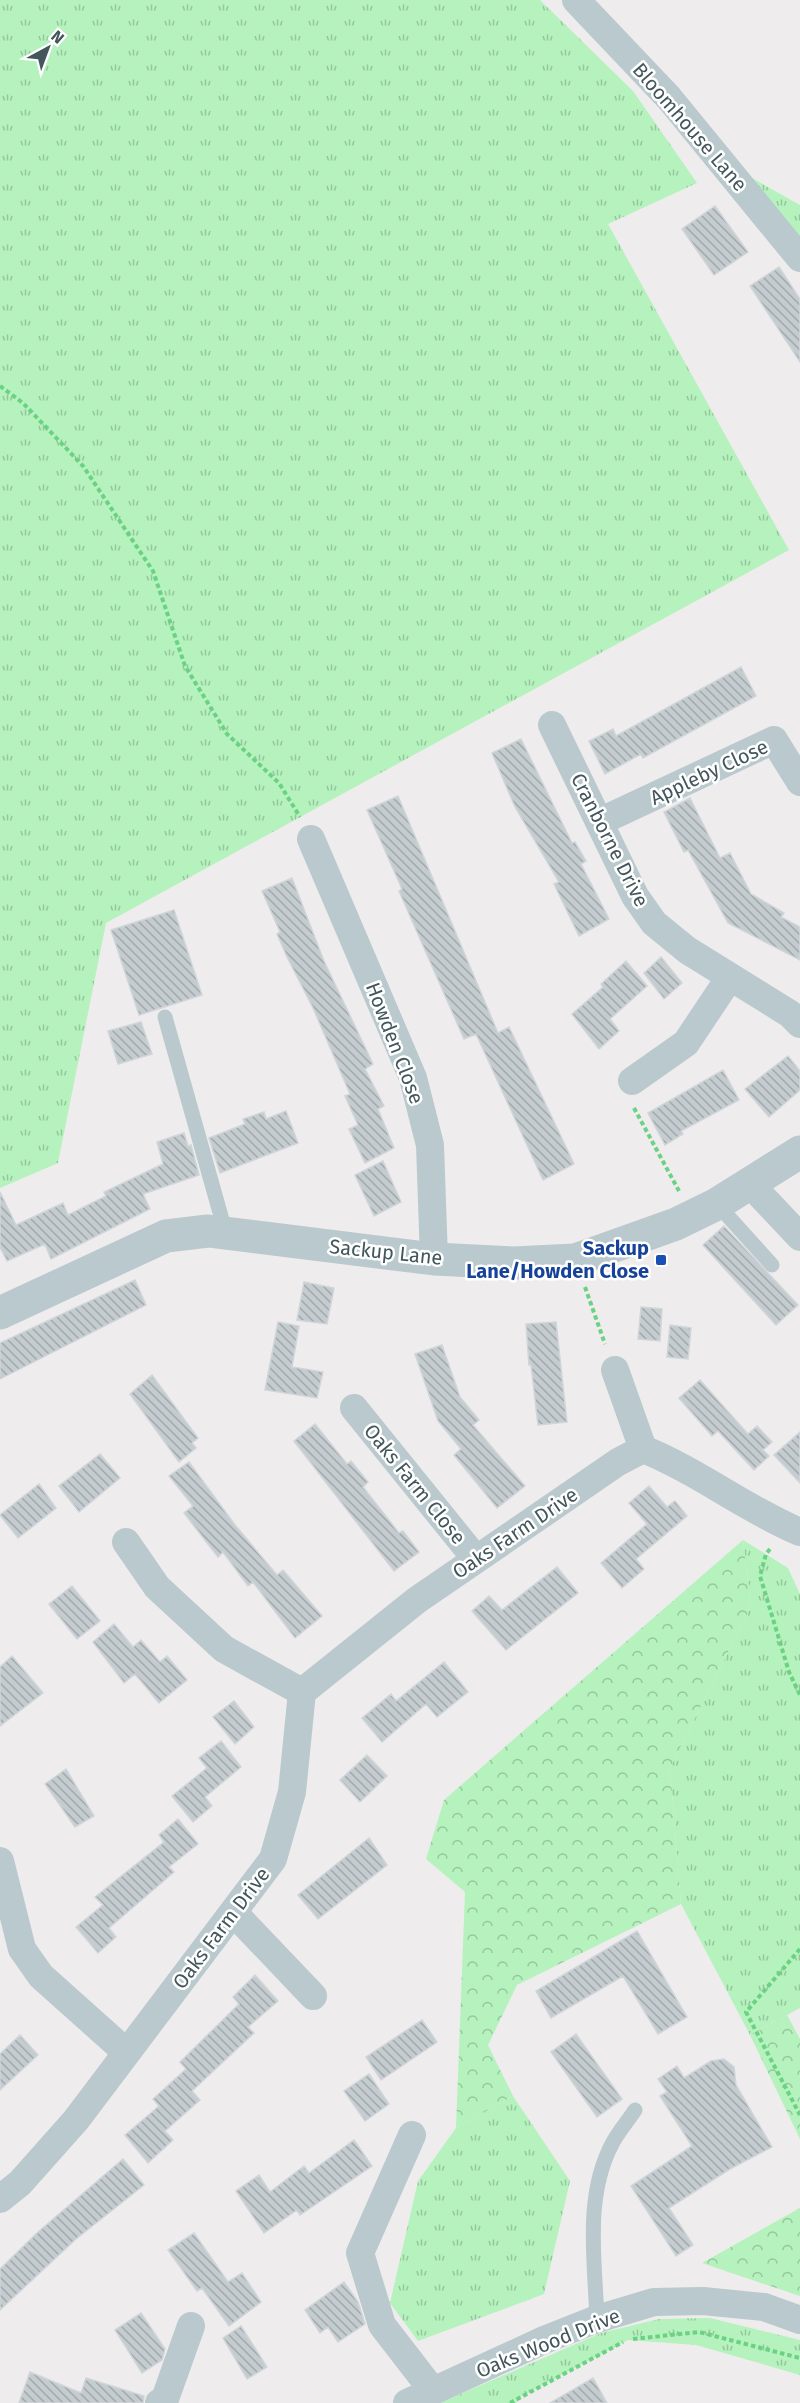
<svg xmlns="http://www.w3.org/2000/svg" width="800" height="2403" viewBox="0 0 800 2403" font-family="'Fira Sans',sans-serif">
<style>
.grass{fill:url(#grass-tufts)}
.forest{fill:url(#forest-crowns)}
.building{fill:url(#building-back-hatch);stroke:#cfd5d9;stroke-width:1.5}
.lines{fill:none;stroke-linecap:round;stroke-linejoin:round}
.path{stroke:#6bd284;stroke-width:4;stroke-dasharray:4.5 3;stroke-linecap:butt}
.service{stroke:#b9c9cd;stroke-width:15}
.minor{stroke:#b9c9cd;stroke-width:28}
.tertiary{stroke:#b9c9cd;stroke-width:33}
.transit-dot{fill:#1a4fb4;stroke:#fff;stroke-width:2}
.labels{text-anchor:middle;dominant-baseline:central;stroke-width:5;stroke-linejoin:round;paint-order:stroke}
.street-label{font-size:20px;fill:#43565b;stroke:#fff}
.transit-label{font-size:20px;font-weight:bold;fill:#164399;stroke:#fff;text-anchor:end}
</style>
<defs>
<pattern id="grass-tufts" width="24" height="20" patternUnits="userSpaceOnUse" patternTransform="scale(1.5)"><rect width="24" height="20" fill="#b5f2bd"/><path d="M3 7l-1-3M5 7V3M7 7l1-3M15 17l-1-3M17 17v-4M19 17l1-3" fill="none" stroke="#95c79d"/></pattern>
<pattern id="forest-crowns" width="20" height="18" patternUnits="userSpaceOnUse" patternTransform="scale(1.5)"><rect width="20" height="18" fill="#b5f2bd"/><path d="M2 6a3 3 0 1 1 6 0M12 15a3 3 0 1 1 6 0" fill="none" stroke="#95c79d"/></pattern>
<pattern id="building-back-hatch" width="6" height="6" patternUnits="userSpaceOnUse" patternTransform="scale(1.5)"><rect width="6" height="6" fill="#c5ccd0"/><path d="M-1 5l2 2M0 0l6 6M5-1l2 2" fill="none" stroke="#a2a8ac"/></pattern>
</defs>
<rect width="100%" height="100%" fill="#efeced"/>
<path class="grass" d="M 0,0 L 540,0 L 633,91 L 697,183 L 608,224 L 789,550 L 106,923 L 58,1163 L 0,1188 Z
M 736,169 L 800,205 L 800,246 Z
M 743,1540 L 788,1568 L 800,1594 L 800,2008 L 750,2035 L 681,1904 L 670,1768 L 751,1606 Z
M 513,2096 L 570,2181 L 544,2294 L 418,2341 L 390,2303 L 418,2181 L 456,2128 Z
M 710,2318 L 800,2340 L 800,2375 L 696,2345 L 628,2340 L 517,2399 L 517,2403 L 440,2403 L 601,2333 L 659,2319 Z"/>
<path class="forest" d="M 743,1540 L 751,1606 L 670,1768 L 681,1904 L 517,1985 L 488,2045 L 513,2096 L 456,2128 L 465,1892 L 426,1859 L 444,1800 Z
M 787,2015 L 800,2039 L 800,2139 L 750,2035 Z
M 800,2208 L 800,2296 L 702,2263 Z"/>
<path class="building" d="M 715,206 L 748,252 L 714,275 L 682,229 Z
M 779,267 L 800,299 L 800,362 L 750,286 Z
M 741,667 L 756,696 L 643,758 L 641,754 L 605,774 L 589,741 L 613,729 L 616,736 Z
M 521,739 L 572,843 L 575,842 L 586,861 L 581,864 L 609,919 L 579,936 L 554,884 L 559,882 L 515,807 L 492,753 Z
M 398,796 L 498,1033 L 509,1027 L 574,1164 L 543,1180 L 476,1034 L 464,1039 L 399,891 L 402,889 L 367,810 Z
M 690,798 L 720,858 L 730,853 L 751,894 L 784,913 L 781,917 L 800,927 L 800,960 L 728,923 L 688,850 L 684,852 L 664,812 Z
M 292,878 L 324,961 L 373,1064 L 365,1069 L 384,1106 L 378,1109 L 394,1148 L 365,1163 L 349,1129 L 358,1125 L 345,1096 L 350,1094 L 313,1008 L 287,957 L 277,934 L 280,932 L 262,891 Z
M 174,910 L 202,995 L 139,1015 L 111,930 Z
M 661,957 L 682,983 L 664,999 L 644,973 Z
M 626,961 L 647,986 L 610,1019 L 619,1031 L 599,1049 L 572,1014 L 603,987 L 601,984 Z
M 141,1022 L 152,1054 L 118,1064 L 108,1031 Z
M 788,1056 L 800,1071 L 800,1090 L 769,1117 L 745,1089 Z
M 723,1070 L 739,1100 L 681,1131 L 683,1134 L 665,1145 L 648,1113 Z
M 286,1111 L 298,1143 L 220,1173 L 209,1138 L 245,1124 L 243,1119 L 264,1112 L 266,1119 Z
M 184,1133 L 188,1146 L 191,1145 L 199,1175 L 143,1194 L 150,1209 L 51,1259 L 45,1244 L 7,1261 L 0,1247 L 0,1192 L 16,1225 L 63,1203 L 68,1215 L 106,1196 L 104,1192 L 163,1164 L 157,1142 Z
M 383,1161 L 401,1202 L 374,1216 L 355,1175 Z
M 724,1226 L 798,1305 L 776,1325 L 703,1245 Z
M 135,1280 L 146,1305 L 0,1379 L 0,1343 Z
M 304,1282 L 334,1288 L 327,1324 L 297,1320 Z
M 641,1307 L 662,1309 L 660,1341 L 638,1339 Z
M 278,1322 L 299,1326 L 292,1367 L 323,1372 L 317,1398 L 265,1390 Z
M 556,1322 L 567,1422 L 538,1425 L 531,1365 L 529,1365 L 526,1324 Z
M 670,1325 L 691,1328 L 688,1359 L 667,1357 Z
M 442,1345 L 460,1397 L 479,1420 L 473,1425 L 525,1486 L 497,1508 L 454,1455 L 461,1449 L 438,1421 L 415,1354 Z
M 152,1375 L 198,1438 L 192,1443 L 196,1448 L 179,1462 L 130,1394 Z
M 700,1380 L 748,1434 L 757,1426 L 772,1442 L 763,1450 L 769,1456 L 754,1470 L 718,1431 L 712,1436 L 679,1398 Z
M 315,1424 L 347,1464 L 351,1461 L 368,1482 L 363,1487 L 399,1533 L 403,1531 L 419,1552 L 394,1571 L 294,1441 Z
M 800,1432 L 800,1483 L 774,1455 Z
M 100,1454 L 120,1478 L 79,1512 L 59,1486 Z
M 189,1462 L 235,1525 L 277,1575 L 283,1570 L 322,1616 L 295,1638 L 253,1582 L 248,1586 L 223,1552 L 218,1557 L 184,1513 L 193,1506 L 169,1476 Z
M 39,1484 L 56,1508 L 18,1538 L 0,1515 Z
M 649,1486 L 667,1507 L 675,1501 L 687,1516 L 636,1559 L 644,1569 L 622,1588 L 601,1563 L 647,1524 L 629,1503 Z
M 557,1567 L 578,1593 L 506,1650 L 472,1611 L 489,1596 L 502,1610 Z
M 72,1586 L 100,1621 L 77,1639 L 49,1604 Z
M 114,1624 L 133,1647 L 141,1640 L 160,1662 L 167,1656 L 187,1680 L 159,1703 L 135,1674 L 124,1683 L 93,1642 Z
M 12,1656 L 43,1693 L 0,1726 L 0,1667 Z
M 444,1662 L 468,1692 L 437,1717 L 426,1704 L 382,1742 L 362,1718 L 391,1694 L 396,1701 Z
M 234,1701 L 254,1727 L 235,1744 L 213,1717 Z
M 221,1741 L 241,1767 L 205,1797 L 212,1806 L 193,1822 L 172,1796 L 207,1768 L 199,1758 Z
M 367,1755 L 387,1776 L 360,1802 L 340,1780 Z
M 66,1769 L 94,1816 L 75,1827 L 45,1784 Z
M 178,1819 L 198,1844 L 169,1867 L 174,1872 L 109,1928 L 116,1937 L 98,1953 L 76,1927 L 103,1905 L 95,1897 L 164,1842 L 159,1835 Z
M 369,1838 L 387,1865 L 318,1919 L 298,1895 Z
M 637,1931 L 687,2017 L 658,2034 L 623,1976 L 551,2018 L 536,1991 Z
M 255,1975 L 278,2001 L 248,2027 L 254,2033 L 192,2091 L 200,2100 L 165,2131 L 173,2140 L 148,2163 L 125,2135 L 159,2106 L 153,2099 L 186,2069 L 180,2062 L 239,2004 L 233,1997 Z
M 422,2020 L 437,2042 L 381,2080 L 366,2057 Z
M 576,2034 L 622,2099 L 597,2117 L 551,2052 Z
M 20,2035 L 38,2055 L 0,2090 L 0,2054 Z
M 724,2059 L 734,2067 L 736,2085 L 772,2147 L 730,2169 L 669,2208 L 693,2245 L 676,2256 L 631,2186 L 692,2146 L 660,2096 L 667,2092 L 658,2079 L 677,2066 L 684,2078 L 711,2061 Z
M 369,2074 L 389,2104 L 365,2121 L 344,2091 Z
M 354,2140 L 372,2166 L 300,2215 L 297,2210 L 264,2233 L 236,2191 L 259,2175 L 270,2192 L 304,2166 L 309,2173 Z
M 123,2159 L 144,2185 L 76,2239 L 0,2310 L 0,2269 L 38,2232 Z
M 194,2233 L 228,2282 L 242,2273 L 261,2302 L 229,2326 L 202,2288 L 197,2291 L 168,2250 Z
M 344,2282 L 358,2302 L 365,2324 L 338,2342 L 328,2327 L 320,2333 L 305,2310 Z
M 141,2313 L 165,2349 L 162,2360 L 142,2373 L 115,2330 Z
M 241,2326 L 267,2367 L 247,2379 L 223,2338 Z
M 30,2372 L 81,2393 L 86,2378 L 144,2396 L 143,2403 L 19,2403 Z
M 593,2378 L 607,2403 L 550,2403 Z"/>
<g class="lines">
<path class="path" d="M 0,386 L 23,403 L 83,466 L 153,571 L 185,666 L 227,734 L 279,783 L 300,817
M 634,1108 L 679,1191
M 585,1287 L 605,1344
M 770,1549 L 766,1554 L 760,1576 L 789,1672 L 800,1695
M 800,1949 L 746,2012 L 800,2115
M 633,2339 L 699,2332 L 800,2358
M 510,2403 L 623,2342"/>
<path class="service" d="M 165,1017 L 226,1234
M 717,1204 L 772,1265
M 597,2319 C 595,2262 584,2197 612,2144 C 618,2132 628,2121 635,2110"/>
<path class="minor" d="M 576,0 L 669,98 L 800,258
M 552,725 L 635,896 L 654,923 L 687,950 L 790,1014 L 800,1024
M 599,822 L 774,740 L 800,782
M 311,839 L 413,1078 L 430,1145 L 434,1259
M 632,1081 L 686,1043 L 730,977
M 750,1184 L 800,1237
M 615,1370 L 643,1449
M 354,1408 L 476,1559
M 126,1542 L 157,1587 L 224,1649 L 302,1692
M 0,1861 L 22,1949 L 41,1976 L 126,2052
M 234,1913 L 313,1996
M 412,2135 L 360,2253 L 382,2325 L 433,2391
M 0,2199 L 20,2183 L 76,2120 L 273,1859 L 292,1792 L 302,1692 L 417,1600 L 618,1462 L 643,1449 C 698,1471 745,1509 800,1532
M 159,2403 L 165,2399 L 191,2326
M 407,2403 L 544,2340 L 597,2319 L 654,2302 L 703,2301 L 764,2307 L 800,2320"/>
<path class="tertiary" d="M 0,1313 L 166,1236 L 208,1231 L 434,1259 L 514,1263 L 575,1260 L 676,1224 L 717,1204 L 800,1152"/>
</g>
<rect class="transit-dot" x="655" y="1254" width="12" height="12" rx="3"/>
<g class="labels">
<g class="street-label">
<text transform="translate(690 127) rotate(49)">Bloomhouse Lane</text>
<text transform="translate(709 772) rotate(-25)">Appleby Close</text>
<text transform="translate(610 840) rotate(63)">Cranborne Drive</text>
<text transform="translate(395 1043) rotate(69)">Howden Close</text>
<text transform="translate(386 1252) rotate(6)">Sackup Lane</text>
<text transform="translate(415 1484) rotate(51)">Oaks Farm Close</text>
<text transform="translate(515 1533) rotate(-34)">Oaks Farm Drive</text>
<text transform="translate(221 1928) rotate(-53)">Oaks Farm Drive</text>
<text transform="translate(548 2343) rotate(-22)">Oaks Wood Drive</text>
</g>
<g class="transit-label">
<text x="649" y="1248">Sackup<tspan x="649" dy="23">Lane/Howden Close</tspan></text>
</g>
</g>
<g transform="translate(48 48) rotate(41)" stroke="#ffffff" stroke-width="4.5" paint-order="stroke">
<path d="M0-4.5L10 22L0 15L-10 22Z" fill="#43565b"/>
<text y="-9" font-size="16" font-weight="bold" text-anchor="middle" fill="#43565b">N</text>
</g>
</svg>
